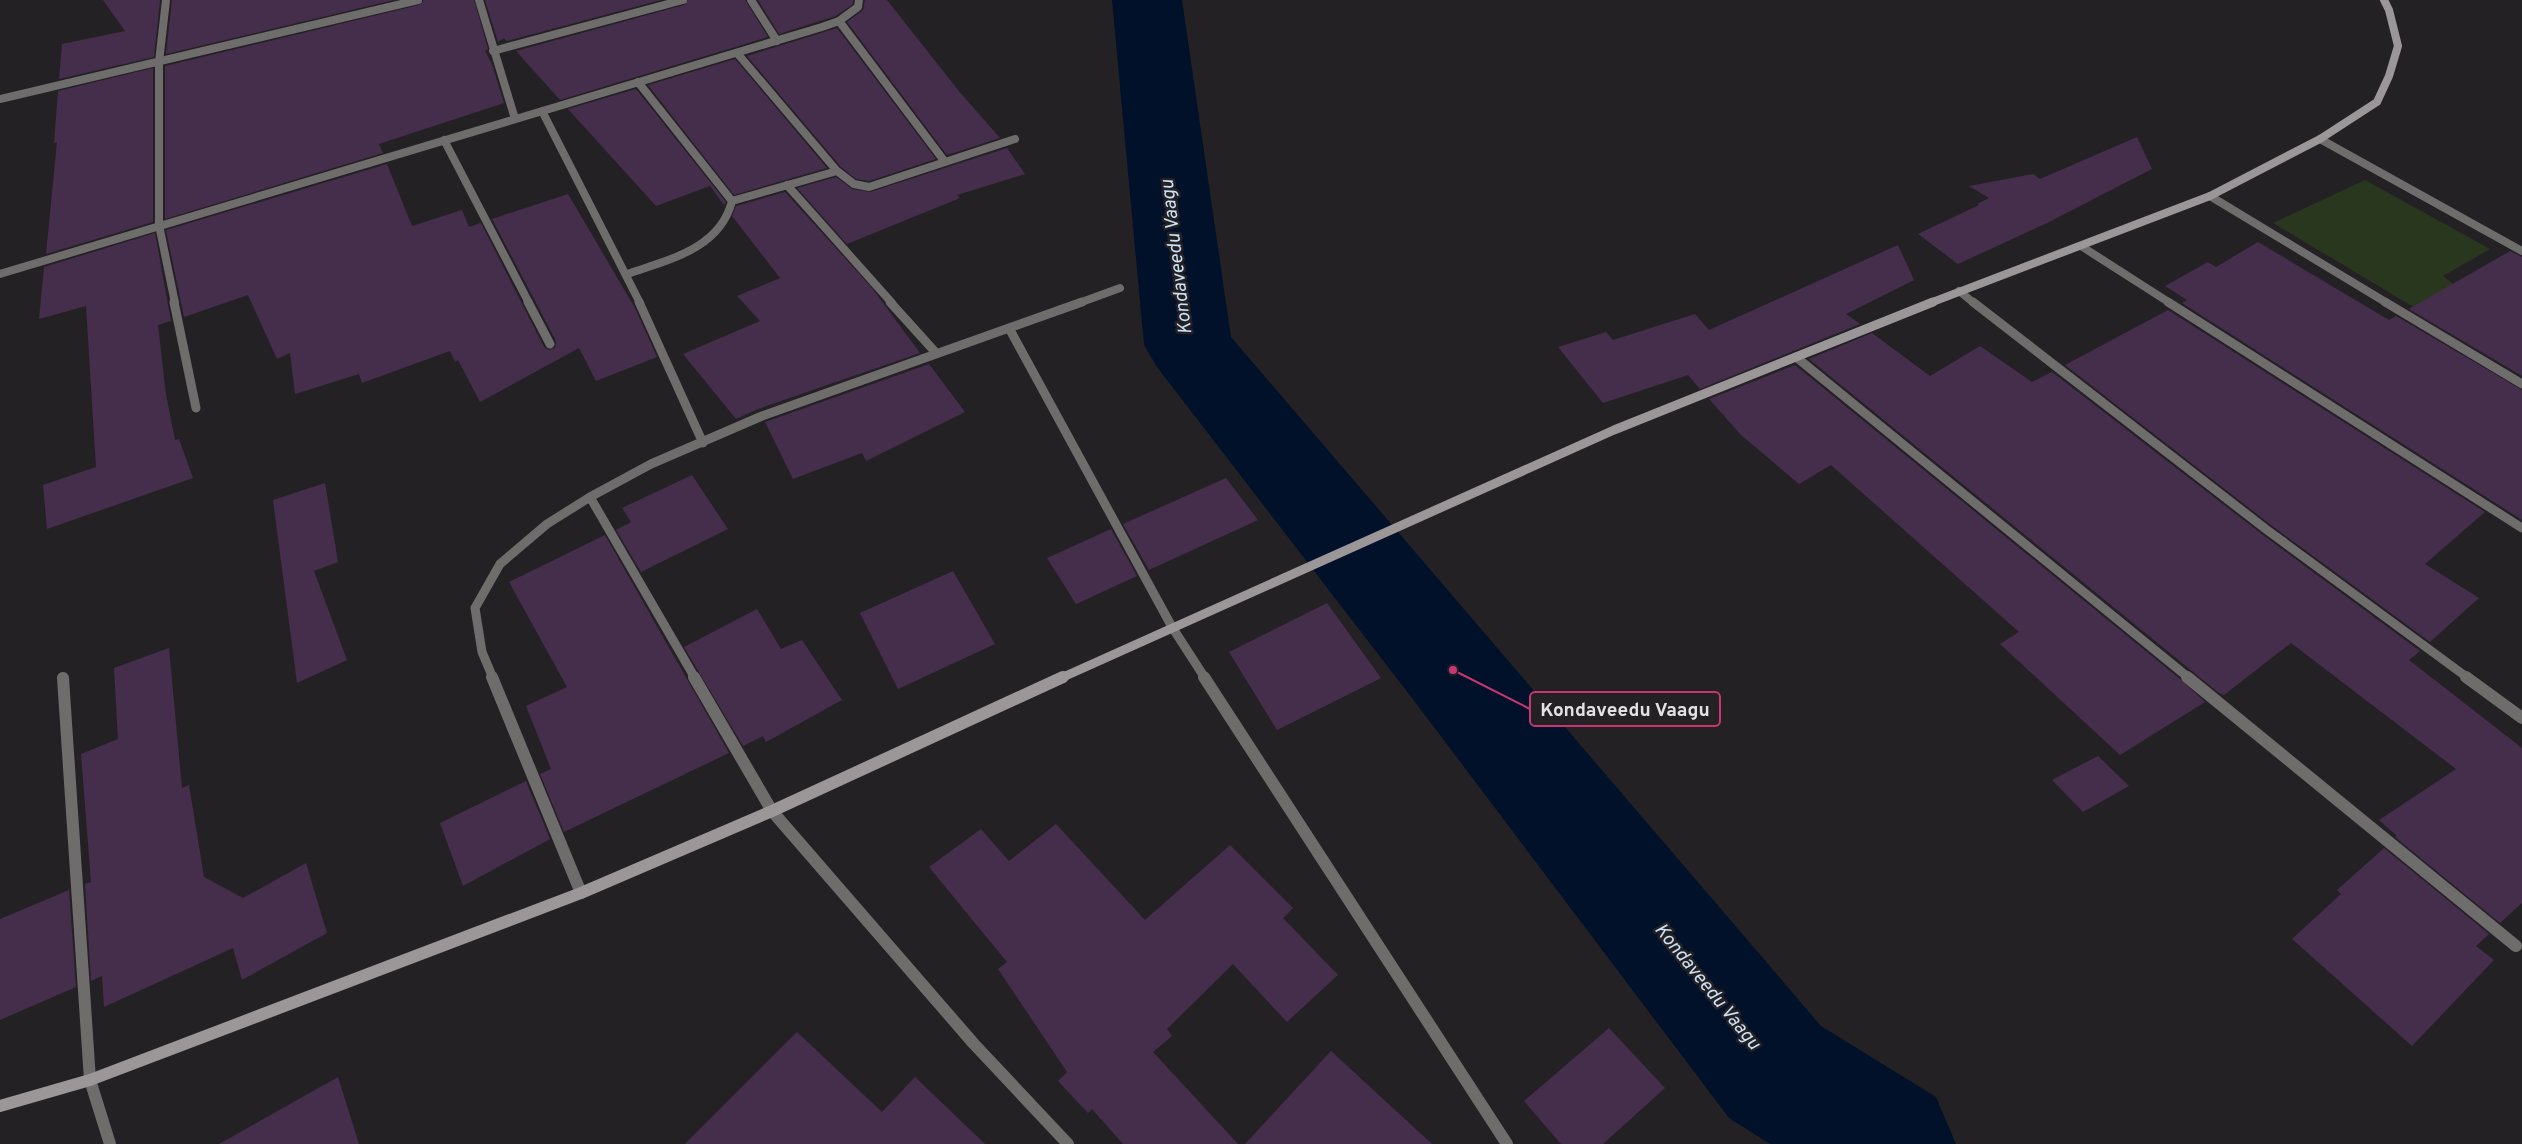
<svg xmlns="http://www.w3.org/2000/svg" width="2522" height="1144" viewBox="0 0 2522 1144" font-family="Overpass,sans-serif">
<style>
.green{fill:#2a371f}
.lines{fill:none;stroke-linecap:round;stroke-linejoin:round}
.river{fill:#001129;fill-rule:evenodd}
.building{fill:#442e4b}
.minor-far2{stroke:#6f6c6c;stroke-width:8}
.minor-far1{stroke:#6f6c6c;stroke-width:9}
.minor{stroke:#6f6c6c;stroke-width:12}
.secondary-far2{stroke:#9b9697;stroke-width:8}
.secondary-far1{stroke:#9b9697;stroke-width:9}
.secondary{stroke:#9b9697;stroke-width:12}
.labels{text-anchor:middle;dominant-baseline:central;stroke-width:5;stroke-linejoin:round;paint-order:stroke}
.water-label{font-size:19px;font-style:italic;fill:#cde2f6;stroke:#242125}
.leader{fill:none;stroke:#c73670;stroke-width:2}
.callout-dot{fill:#c73670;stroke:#242125;stroke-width:2}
.callout{fill:#242125;stroke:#c73670;stroke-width:2}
.callout-label{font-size:19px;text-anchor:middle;font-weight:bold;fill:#e4e1e4}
</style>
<rect width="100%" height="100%" fill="#242125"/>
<path class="green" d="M 2365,180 L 2490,249 L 2443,276 L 2460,289 L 2422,312 L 2273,223 Z"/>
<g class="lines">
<path class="river" d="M 1112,0 L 1182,0 L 1231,337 L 1821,1026 L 1936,1097 L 1956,1144 L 1770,1144 L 1729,1118 L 1415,702 L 1157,367 L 1144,345 Z"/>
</g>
<path class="building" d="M 103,0 L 160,0 L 154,57 L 59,79 L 62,44 L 125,31 Z
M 172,0 L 394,0 L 166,54 Z
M 424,0 L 474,0 L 488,49 L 485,51 L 492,64 L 504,103 L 379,144 L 383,153 L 165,219 L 165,66 L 419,5 Z
M 485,0 L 661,0 L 507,41 L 504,38 L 498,42 Z
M 688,0 L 745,0 L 768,37 L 560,100 L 516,51 L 684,5 Z
M 758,0 L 853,0 L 853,4 L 836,16 L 779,34 Z
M 865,0 L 887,0 L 958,90 L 1000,138 L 947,155 L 847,22 L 863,10 Z
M 837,28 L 936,159 L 869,181 L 856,179 L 841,167 L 747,56 Z
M 735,59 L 827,168 L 734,195 L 648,85 Z
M 153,68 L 153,222 L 46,254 L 57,142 L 54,143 L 58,91 Z
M 636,89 L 726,202 L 724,205 L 710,186 L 656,206 L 568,109 Z
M 2137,137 L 2152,169 L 2047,223 L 1958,264 L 1918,234 L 1979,205 L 1977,204 L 1989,198 L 1969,186 L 2033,174 L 2040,179 Z
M 1007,148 L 1025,174 L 957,195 L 960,198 L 847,244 L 797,188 L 836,177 L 852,189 L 870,192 Z
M 387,164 L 412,226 L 462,210 L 469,227 L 481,223 L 544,347 L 549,350 L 555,348 L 556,341 L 492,219 L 568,194 L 635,308 L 657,357 L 596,381 L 579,348 L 480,402 L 458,360 L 455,362 L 450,351 L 362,383 L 359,374 L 295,394 L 290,353 L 277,359 L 248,295 L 184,317 L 166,230 Z
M 785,192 L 872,288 L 920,353 L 758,409 L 736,419 L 683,354 L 760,321 L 737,296 L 780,278 L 732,216 L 736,206 Z
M 155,233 L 171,321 L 158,325 L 166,395 L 175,440 L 179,439 L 193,478 L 47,529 L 43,485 L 96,467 L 86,306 L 39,319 L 44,267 Z
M 2258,242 L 2389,320 L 2396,316 L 2522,390 L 2522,520 L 2182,303 L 2187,300 L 2165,286 L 2208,262 L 2216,267 Z
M 1898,245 L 1914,280 L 1846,314 L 1860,324 L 1700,389 L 1688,375 L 1603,403 L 1558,347 L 1606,332 L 1613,340 L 1695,314 L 1709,330 Z
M 2510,251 L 2522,257 L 2522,376 L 2409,309 Z
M 2168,310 L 2485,512 L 2425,564 L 2479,598 L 2430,642 L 2271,525 L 2065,365 Z
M 1872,333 L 1930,376 L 1980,346 L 2032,382 L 2052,372 L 2263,535 L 2420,651 L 2409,660 L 2522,748 L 2522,903 L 2500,923 L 2395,837 L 2397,836 L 2379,820 L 2456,769 L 2291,643 L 2224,695 L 2219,693 L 1809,359 Z
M 929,364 L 965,412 L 866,461 L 862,453 L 793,479 L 765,422 Z
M 1795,365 L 2180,679 L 2205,702 L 2120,755 L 2000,644 L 2019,632 L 1831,465 L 1799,484 L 1741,435 L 1709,399 Z
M 692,475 L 728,529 L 641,572 L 616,530 L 631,522 L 622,508 Z
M 1226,478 L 1258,520 L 1149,570 L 1123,524 Z
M 325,483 L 338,562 L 314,571 L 347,660 L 297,683 L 273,500 Z
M 1111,529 L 1137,576 L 1076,604 L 1047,558 Z
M 605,535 L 729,753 L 564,832 L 540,774 L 551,769 L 526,706 L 567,687 L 509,582 Z
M 953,571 L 995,644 L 898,689 L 860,613 Z
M 1327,603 L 1381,678 L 1277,730 L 1229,652 Z
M 757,609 L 781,649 L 802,640 L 842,700 L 766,742 L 763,736 L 743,746 L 684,647 Z
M 169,648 L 182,788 L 189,785 L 204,877 L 243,898 L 306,863 L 327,933 L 242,980 L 233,948 L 104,1007 L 102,976 L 91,981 L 85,884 L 91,882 L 81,754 L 118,739 L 114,668 Z
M 2098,756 L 2129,786 L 2083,812 L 2052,780 Z
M 526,781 L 550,839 L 463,886 L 440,823 Z
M 1056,824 L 1145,920 L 1230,845 L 1293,908 L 1283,918 L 1338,975 L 1287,1022 L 1233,964 L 1167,1029 L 1172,1036 L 1153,1052 L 1238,1144 L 1123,1144 L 1092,1109 L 1088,1113 L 1058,1081 L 1067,1072 L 998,969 L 1007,962 L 929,867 L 981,829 L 1009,861 Z
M 2384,848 L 2489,934 L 2476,946 L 2494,960 L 2412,1046 L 2292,939 L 2341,894 L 2337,890 Z
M 69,890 L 76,987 L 0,1020 L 0,919 Z
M 1609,1028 L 1665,1088 L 1603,1144 L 1561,1144 L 1524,1101 Z
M 797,1032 L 882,1112 L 915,1077 L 985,1144 L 685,1144 Z
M 1331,1051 L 1432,1144 L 1245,1144 Z
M 338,1077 L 359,1144 L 219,1144 Z"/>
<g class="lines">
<path class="minor-far2" d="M 166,0 L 159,62 L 159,225 L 175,303
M 479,0 L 515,119
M 751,0 L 777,41
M 839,21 L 945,162
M 493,51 L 683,0
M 737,53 L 837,171 L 854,184 L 869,187 L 1015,139
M 0,99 L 418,0
M 542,111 L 640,303
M 2320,139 L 2522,251
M 444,140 L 529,303
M 787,185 L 892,303
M 2210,196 L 2387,303
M 732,201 L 837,171
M 2081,246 L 2170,303
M 0,274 L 822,27 L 839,21 L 858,7 L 859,0
M 627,274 C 668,260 720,249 732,201 L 638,82
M 1959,291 L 1974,303
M 1079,303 L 1120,288"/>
<path class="minor-far1" d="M 174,302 L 196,408
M 528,302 L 550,344
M 639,302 L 703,443
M 890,302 L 937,354
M 1973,302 L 2267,530 L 2468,678
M 2168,302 L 2522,528
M 2385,302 L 2522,384
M 1009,328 L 1172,627 L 1205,678
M 1796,357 L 2189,678
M 590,497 L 695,678
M 493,678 L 482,652 L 475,608 L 500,564 L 547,524 L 590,497 L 651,464 L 762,416 L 1082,302"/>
<path class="minor" d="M 492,677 L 581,893
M 694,677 L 772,811 L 974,1044 L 1068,1144
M 1204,677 L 1507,1144
M 2187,677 L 2516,946
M 2466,677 L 2522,718
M 63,678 L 90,1080 L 110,1144"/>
<path class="secondary-far2" d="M 1930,303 L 2210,196 L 2320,139 L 2377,102 L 2389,76 L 2398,46 L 2389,10 L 2384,0"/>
<path class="secondary-far1" d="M 1061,678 L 1614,430 L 1933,302"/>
<path class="secondary" d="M 0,1106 L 90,1080 L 581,893 L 772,811 L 1063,677"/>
</g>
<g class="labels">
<g class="water-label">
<text transform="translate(1177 257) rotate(-97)">Kondaveedu Vaagu</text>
<text transform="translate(1707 987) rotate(51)">Kondaveedu Vaagu</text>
</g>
</g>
<path class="leader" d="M1453 670L1530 709"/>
<circle class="callout-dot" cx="1453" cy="670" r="5"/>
<rect class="callout" x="1530" y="692" width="190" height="34" rx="5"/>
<g class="callout-label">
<text x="1625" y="716">Kondaveedu Vaagu</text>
</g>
</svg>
